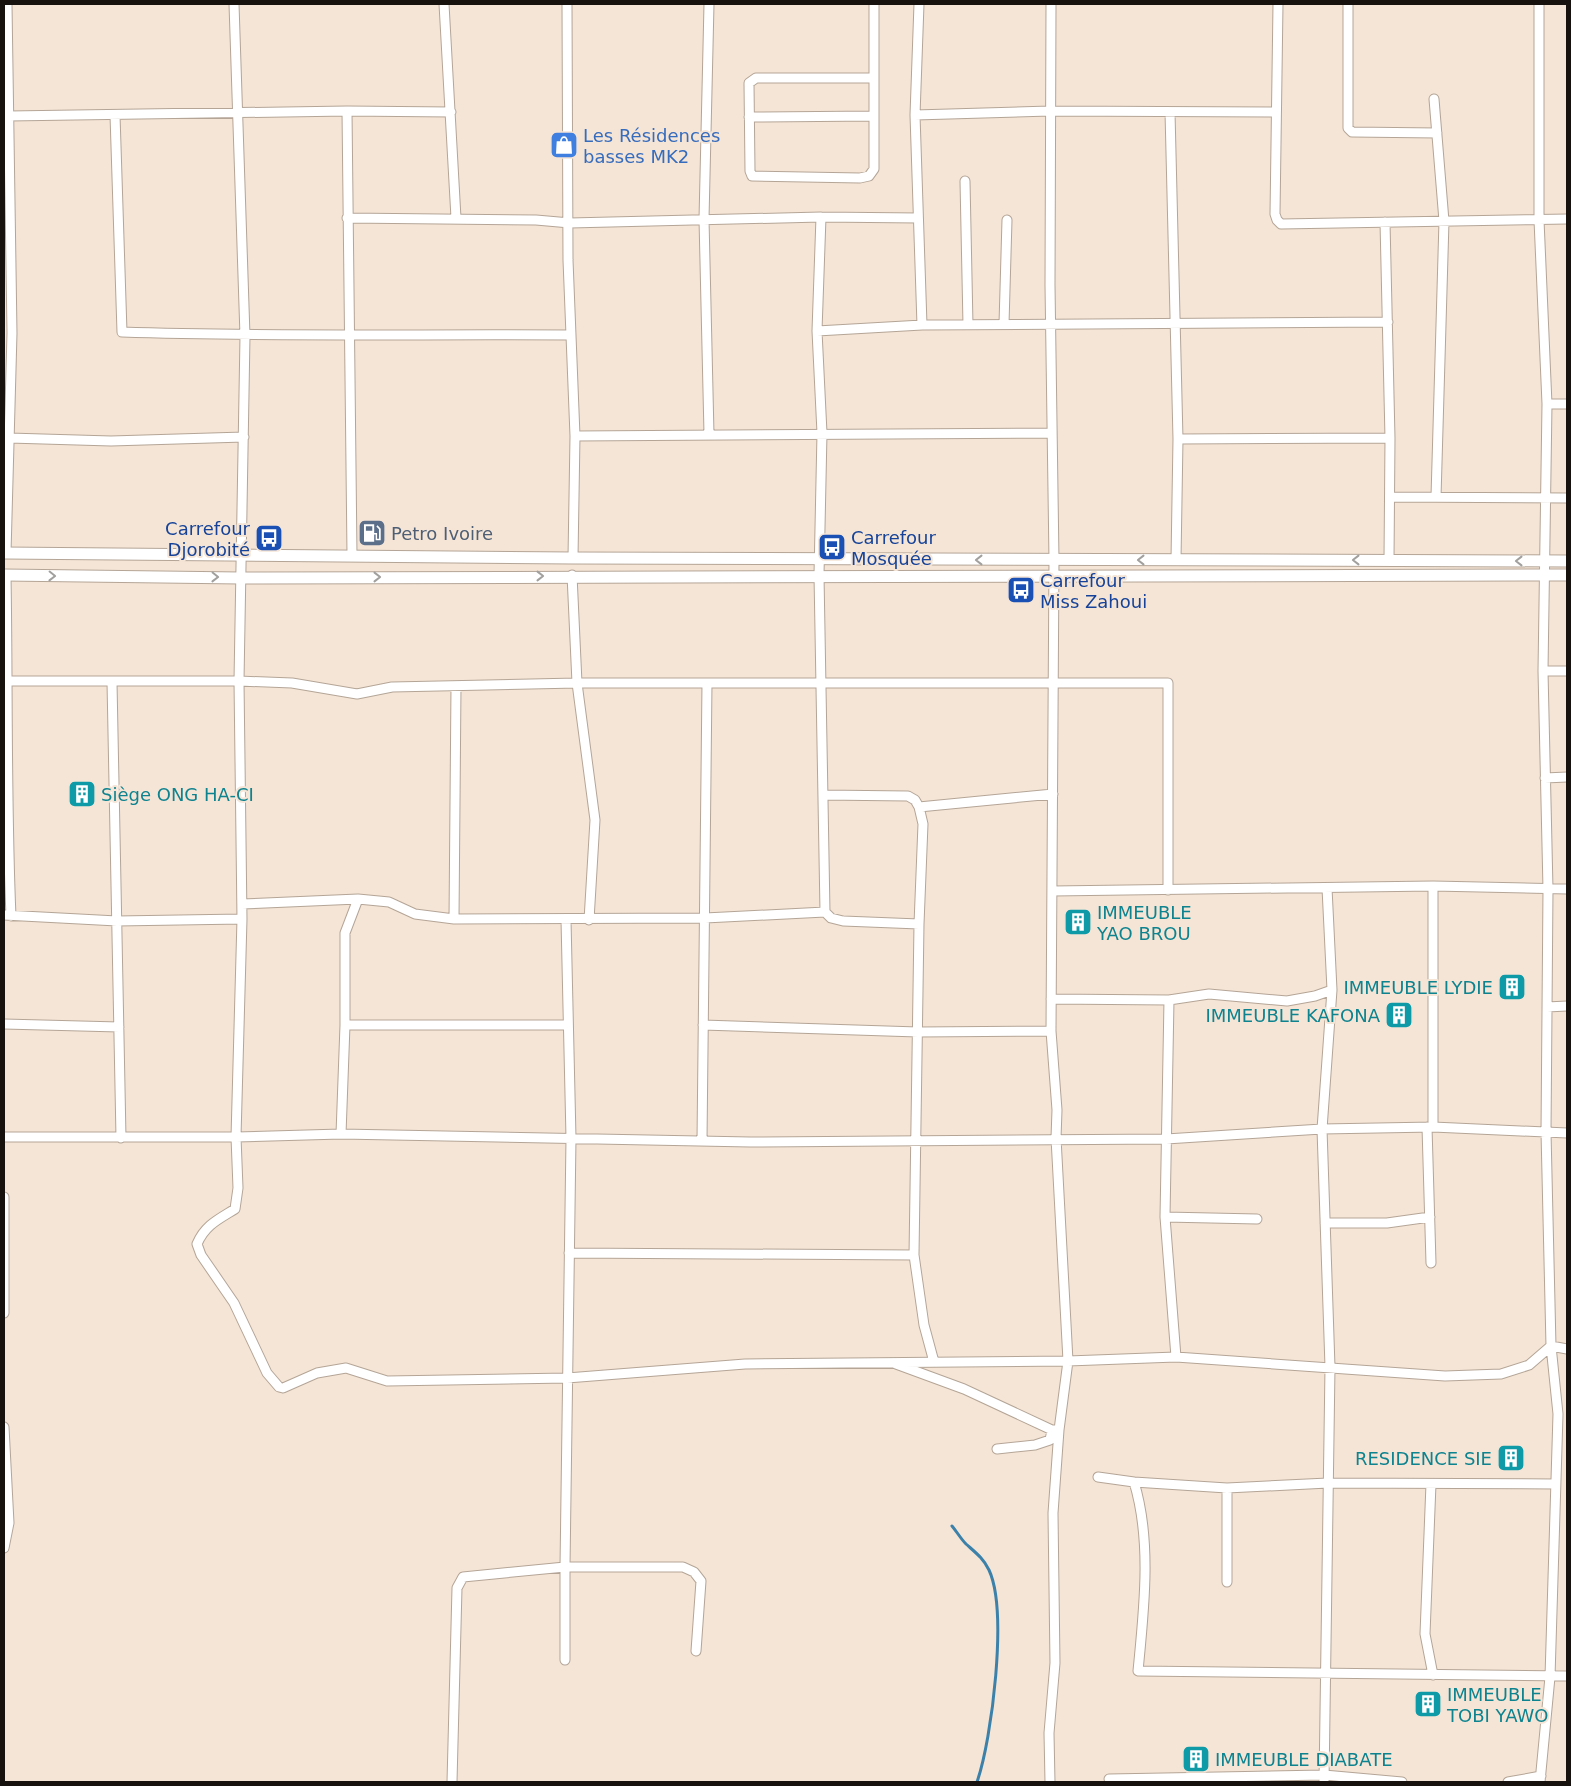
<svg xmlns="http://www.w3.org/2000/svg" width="1571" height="1786" viewBox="0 0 1571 1786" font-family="'DejaVu Sans',sans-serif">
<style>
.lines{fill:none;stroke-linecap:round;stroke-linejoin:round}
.stream{stroke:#3c81a9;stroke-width:3}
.street-casing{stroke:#b4a597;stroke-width:11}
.secondary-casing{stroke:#b4a597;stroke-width:13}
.street{stroke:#fff;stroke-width:9}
.secondary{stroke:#fff;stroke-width:11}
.oneway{stroke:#a2a09e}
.labels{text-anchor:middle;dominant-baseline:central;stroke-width:4;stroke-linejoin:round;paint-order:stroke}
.shop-label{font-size:18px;fill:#366cbe;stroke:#f5e5d6;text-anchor:start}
.transit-label{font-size:18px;fill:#164399;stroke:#f5e5d6;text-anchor:start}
.service-label{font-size:18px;fill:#4e5e75;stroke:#f5e5d6;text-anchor:start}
.culture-label{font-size:18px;fill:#0d838f;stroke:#f5e5d6;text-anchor:start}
</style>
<rect width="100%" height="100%" fill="#f5e5d6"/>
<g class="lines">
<path class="stream" d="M 952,1526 C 957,1532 961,1539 966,1544 C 976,1553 983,1558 989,1570 C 1008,1611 992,1739 977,1782"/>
<defs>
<path id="street" d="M 234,4 L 245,336 L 239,681 L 242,919 L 236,1137 L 238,1188 L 235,1209 C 219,1219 205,1225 197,1244 L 201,1255 L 234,1303 L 267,1373 L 279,1387 L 283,1388 L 317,1373 L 346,1368 L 387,1381 L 567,1378 L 745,1364 L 1068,1361 L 1056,1138 L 1057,1110 L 1051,1031 L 1054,560 L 1050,285 L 1051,4
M 444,4 L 456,218
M 567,4 L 568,260 L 575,436 L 573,558
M 874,4 L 874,169 L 869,176 L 860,178 L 752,176 L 750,171 L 749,83 L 756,78 L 874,78
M 919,4 L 915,115 L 922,325
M 1278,4 L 1275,214 L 1277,220 L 1281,224 L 1567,219
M 1348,4 L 1348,128 L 1352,132 L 1437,133
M 1539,4 L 1539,220 L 1547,404 L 1543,671 L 1548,889 L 1546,1132 L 1551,1346 L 1558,1414 L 1550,1677 L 1540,1782
M 1434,99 L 1444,221 L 1436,497
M 347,111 L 352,555
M 1170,112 L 1178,439 L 1176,560
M 115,115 L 122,332 C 271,337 421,334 571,335
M 915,115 L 1050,111 L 1276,112
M 9,116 L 347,111 L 451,112
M 749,117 L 874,116
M 965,181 L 968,325
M 821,217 L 817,331 L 822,433 L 819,575 L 825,912 L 831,918 L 843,921 L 919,924
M 347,218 L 536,220 L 570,223 L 821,217 L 918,218
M 1385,222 L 1390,438 L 1389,560
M 1004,324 L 1007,220
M 817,331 L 922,325 L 1388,322
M 1547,404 L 1567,404
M 709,434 L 704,219 L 709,4
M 575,436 L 1051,433
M 9,438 L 111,441 L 244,437
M 1178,439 L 1390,438
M 1390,497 L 1567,498
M 6,553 L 12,333 L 7,4
M 6,575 C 8,689 6,802 11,916
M 572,575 L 577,683 L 595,820 L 589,920
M 1543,671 L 1567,671
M 4,681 L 239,681 L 292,683 L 357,694 L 392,687 L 577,683 L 1168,683 L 1168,890
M 112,682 L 121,1138
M 1545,778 L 1567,777
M 823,795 L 908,796 L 915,800 L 919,807 L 923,824 L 919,924 L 914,1255 L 924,1325 L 934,1362
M 919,807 L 1053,794
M 1433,886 L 1433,1127 L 1567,1133
M 1053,891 L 1433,886 L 1567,889
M 242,904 L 358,899 L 389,902 L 415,914 L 454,919 L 705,918 L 825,912
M 4,915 L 117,921 L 242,919
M 454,919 L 456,686
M 1051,999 L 1169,1000 L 1209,994 L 1287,1001 L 1315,996 L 1332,990
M 1169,1000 L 1165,1217 L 1176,1357
M 1547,1007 L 1567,1006
M 4,1024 L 119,1027
M 345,1025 L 568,1025
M 703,1025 L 918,1032 L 1051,1031
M 1427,1127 L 1431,1263
M 341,1134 L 345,1025 L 345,933 L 358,899
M 4,1137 L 236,1137 L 341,1134 L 750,1142 L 1166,1139 L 1322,1129 L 1433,1127
M 702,1141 L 707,683
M 4,1197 L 4,1313
M 1165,1217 L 1257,1219
M 1325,1223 L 1387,1223 L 1430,1217
M 569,1253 L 914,1255
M 896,1364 L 964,1389 L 1052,1430 L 1059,1430
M 4,1427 L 9,1523 L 4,1548
M 997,1449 L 1035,1445 L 1050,1440 L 1052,1430
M 1098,1477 L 1134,1482 C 1152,1541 1144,1609 1138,1671 L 1567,1676
M 1134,1482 L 1227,1488 L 1328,1483 L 1555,1484
M 1431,1484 L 1425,1634 L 1433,1675
M 1227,1582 L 1227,1488
M 565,1660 L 565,1567 L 571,1138 L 566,920
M 1109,1779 L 1324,1775 L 1402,1782
M 452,1782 L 457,1588 L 463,1577 L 565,1567 L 683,1567 L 694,1572 L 701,1581 L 696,1651
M 1050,1782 L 1049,1733 L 1055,1663 L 1053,1513 L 1059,1430 L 1068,1361 L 1176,1357 L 1445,1376 L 1501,1374 L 1529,1365 L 1551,1346 L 1567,1349
M 1324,1782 L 1330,1367 L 1322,1129 L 1332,990 L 1327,888
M 1508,1782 L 1541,1776"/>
<path id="secondary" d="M 4,553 L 573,558 L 1567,561
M 4,575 L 240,578 L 1567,575"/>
</defs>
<use href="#street" class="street-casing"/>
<use href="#secondary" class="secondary-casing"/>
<use href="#street" class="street"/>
<use href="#secondary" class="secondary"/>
</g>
<defs><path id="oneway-chevron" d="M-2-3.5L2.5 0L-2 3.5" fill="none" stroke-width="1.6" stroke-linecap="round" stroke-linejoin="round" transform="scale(1.25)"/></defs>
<g class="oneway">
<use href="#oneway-chevron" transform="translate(979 560) rotate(-180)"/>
<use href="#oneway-chevron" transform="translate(1141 560) rotate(-180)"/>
<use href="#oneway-chevron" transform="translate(1356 560) rotate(-180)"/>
<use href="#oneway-chevron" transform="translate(1519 561) rotate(-180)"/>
<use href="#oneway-chevron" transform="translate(52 576) rotate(1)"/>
<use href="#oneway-chevron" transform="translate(540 576)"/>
<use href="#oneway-chevron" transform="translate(215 577) rotate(1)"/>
<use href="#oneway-chevron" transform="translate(377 577)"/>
</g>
<defs>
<symbol id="shop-square" viewBox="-11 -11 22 22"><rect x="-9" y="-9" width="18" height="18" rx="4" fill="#3f7fe0" stroke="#f5e5d6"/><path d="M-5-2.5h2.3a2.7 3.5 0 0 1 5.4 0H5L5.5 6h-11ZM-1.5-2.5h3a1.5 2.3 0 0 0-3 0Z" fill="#fff"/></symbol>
<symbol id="fuel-square" viewBox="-11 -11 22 22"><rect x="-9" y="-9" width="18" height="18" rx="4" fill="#5c6f8a" stroke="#f5e5d6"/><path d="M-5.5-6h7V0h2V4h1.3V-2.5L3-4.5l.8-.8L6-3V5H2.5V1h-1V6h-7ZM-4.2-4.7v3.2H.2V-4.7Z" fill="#fff"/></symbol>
<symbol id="bus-square" viewBox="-11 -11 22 22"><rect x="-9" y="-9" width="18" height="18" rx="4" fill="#1a4fb4" stroke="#f5e5d6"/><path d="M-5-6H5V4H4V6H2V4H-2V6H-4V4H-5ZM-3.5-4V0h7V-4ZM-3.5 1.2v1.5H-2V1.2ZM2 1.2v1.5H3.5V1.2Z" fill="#fff"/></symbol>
<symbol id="building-square" viewBox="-11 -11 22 22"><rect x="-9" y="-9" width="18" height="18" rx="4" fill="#0f9aa8" stroke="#f5e5d6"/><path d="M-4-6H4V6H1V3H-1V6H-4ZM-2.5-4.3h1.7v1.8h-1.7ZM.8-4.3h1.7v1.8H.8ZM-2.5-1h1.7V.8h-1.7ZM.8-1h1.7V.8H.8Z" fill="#fff"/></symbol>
</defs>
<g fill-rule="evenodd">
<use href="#shop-square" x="548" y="129" width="32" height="32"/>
<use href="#fuel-square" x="356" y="517" width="32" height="32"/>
<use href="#bus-square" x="253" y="522" width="32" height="32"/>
<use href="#bus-square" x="816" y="531" width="32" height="32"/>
<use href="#bus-square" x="1005" y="574" width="32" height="32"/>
<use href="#building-square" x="66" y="778" width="32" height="32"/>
<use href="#building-square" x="1062" y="906" width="32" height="32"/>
<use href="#building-square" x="1496" y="971" width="32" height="32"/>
<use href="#building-square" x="1383" y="999" width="32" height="32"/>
<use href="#building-square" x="1495" y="1442" width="32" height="32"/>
<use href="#building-square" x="1412" y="1688" width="32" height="32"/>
<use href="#building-square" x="1180" y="1743" width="32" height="32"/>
</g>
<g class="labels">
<g class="shop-label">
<text x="583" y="135">Les Résidences<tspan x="583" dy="21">basses MK2</tspan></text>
</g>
<g class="transit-label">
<text x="250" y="528" text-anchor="end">Carrefour<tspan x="250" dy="21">Djorobité</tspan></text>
<text x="851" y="537">Carrefour<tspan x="851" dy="21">Mosquée</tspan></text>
<text x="1040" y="580">Carrefour<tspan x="1040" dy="21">Miss Zahoui</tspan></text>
</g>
<g class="service-label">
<text x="391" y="533">Petro Ivoire</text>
</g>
<g class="culture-label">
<text x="101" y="794">Siège ONG HA-CI</text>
<text x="1097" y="912">IMMEUBLE<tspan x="1097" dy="21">YAO BROU</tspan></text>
<text x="1493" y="987" text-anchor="end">IMMEUBLE LYDIE</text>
<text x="1380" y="1015" text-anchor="end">IMMEUBLE KAFONA</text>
<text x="1492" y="1458" text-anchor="end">RESIDENCE SIE</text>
<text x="1447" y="1694">IMMEUBLE<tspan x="1447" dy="21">TOBI YAWO</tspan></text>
<text x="1215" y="1759">IMMEUBLE DIABATE</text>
</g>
</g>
<rect width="1571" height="1786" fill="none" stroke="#17120d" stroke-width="10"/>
</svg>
